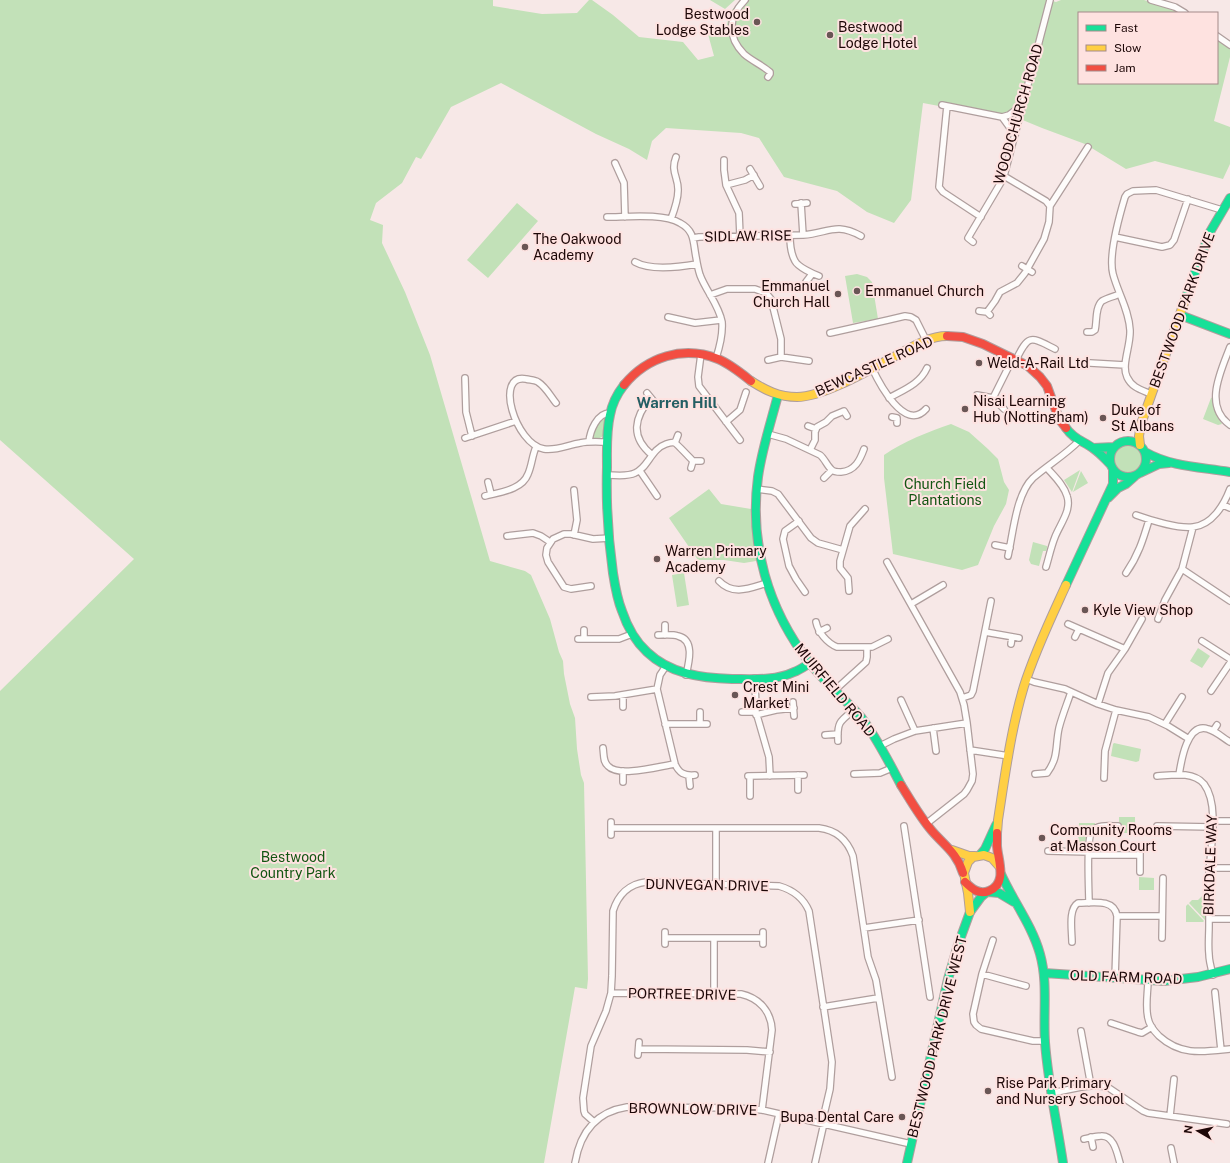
<svg xmlns="http://www.w3.org/2000/svg" width="1230" height="1163" viewBox="0 0 1230 1163" font-family="'Public Sans',sans-serif">
<style>
.green{fill:#c2e1b8}
.lines{fill:none;stroke-linecap:round;stroke-linejoin:round}
.street-casing{stroke:#af9e9d;stroke-width:8}
.fast-casing{stroke:#af9e9d;stroke-width:10}
.slow-casing{stroke:#af9e9d;stroke-width:10}
.jam-casing{stroke:#af9e9d;stroke-width:10}
.street{stroke:#fefcfb;stroke-width:5.5}
.fast{stroke:#16e098;stroke-width:8}
.slow{stroke:#ffcf43;stroke-width:8}
.jam{stroke:#f24e42;stroke-width:8}
.poi-dot{fill:#695655;stroke:#fee2e0;stroke-width:1.5}
.labels{text-anchor:middle;dominant-baseline:central;stroke-width:4;stroke-linejoin:round;paint-order:stroke}
.poi-label{font-size:14px;fill:#1d0707;stroke:#fee2e0;text-anchor:start}
.street-label{font-size:14px;fill:#1d0707;stroke:#fee2e0}
.park-label{font-size:14px;fill:#125511;stroke:#fee2e0}
.neighbourhood-label{font-size:15px;font-weight:bold;fill:#245e63;stroke:#fee2e0}
</style>
<rect width="100%" height="100%" fill="#f7e8e7"/>
<path class="green" d="M 0,0 L 493,0 L 493,6 L 542,14 L 577,13 L 589,0 L 592,0 L 613,15 L 639,37 L 683,42 L 698,60 L 714,56 L 708,34 L 727,25 L 730,10 L 732,10 L 741,0 L 1049,0 L 1056,2 L 1061,0 L 1144,0 L 1175,10 L 1180,13 L 1079,13 L 1079,83 L 1217,83 L 1217,38 L 1230,47 L 1230,57 L 1214,121 L 1230,127 L 1230,164 L 1223,179 L 1155,161 L 1126,169 L 1085,144 L 1042,128 L 1008,114 L 1003,114 L 940,103 L 939,106 L 923,103 L 911,200 L 894,223 L 867,212 L 837,191 L 784,177 L 759,138 L 741,133 L 666,128 L 652,141 L 647,160 L 629,149 L 596,134 L 501,83 L 451,107 L 421,159 L 416,157 L 402,183 L 376,203 L 370,220 L 383,225 L 382,243 L 405,292 L 430,355 L 490,561 L 525,571 L 531,575 L 550,619 L 559,652 L 563,661 L 564,674 L 570,704 L 575,718 L 577,749 L 581,775 L 584,783 L 588,979 L 587,989 L 575,987 L 544,1163 L 0,1163 L 0,691 L 134,559 L 0,440 Z
M 710,0 L 735,0 L 725,9 Z
M 517,203 L 538,221 L 488,278 L 467,260 Z
M 857,274 L 867,277 L 872,282 L 878,319 L 853,323 L 845,276 Z
M 1213,397 L 1214,409 L 1222,424 L 1218,425 L 1203,419 L 1211,398 Z
M 605,417 L 606,417 C 606,426 608,438 596,439 L 593,437 L 592,434 L 602,418 Z
M 951,424 L 969,432 L 988,449 L 998,459 L 1004,482 L 1009,490 L 1006,504 L 994,526 L 978,565 L 962,570 L 893,554 L 884,478 L 884,455 C 904,441 928,432 951,424 Z
M1112 459a15 15 0 1 1 30 0a15 15 0 1 1-30 0Z
M 1080,470 L 1072,492 L 1064,480 Z
M 1081,471 L 1088,483 L 1073,492 Z
M 709,489 L 721,504 L 751,509 L 752,526 L 756,561 L 744,563 L 724,560 L 698,560 L 669,518 Z
M 1033,542 L 1047,546 L 1047,548 L 1046,551 L 1043,551 L 1039,566 L 1031,564 L 1029,560 Z
M 684,573 L 689,605 L 677,607 L 672,575 Z
M 1198,648 L 1210,656 L 1202,668 L 1190,661 Z
M 1114,743 L 1141,749 L 1139,761 L 1136,762 L 1111,756 L 1113,744 Z
M 1119,817 L 1135,817 L 1135,833 L 1119,833 Z
M 1079,823 L 1095,823 L 1095,825 C 1087,831 1085,838 1085,847 L 1082,848 L 1079,847 L 1078,845 Z
M 1139,877 L 1154,878 L 1154,890 L 1139,890 Z
M 1204,894 L 1205,895 L 1205,920 L 1189,903 L 1192,900 L 1198,900 Z
M 1188,904 L 1204,921 L 1203,922 L 1186,922 L 1186,906 Z"/>
<g class="lines">
<defs>
<path id="street" d="M 745,0 C 728,17 727,37 744,54 C 752,61 762,65 770,72 L 770,74 L 768,77
M 1151,0 L 1175,7 L 1185,13
M 1217,36 L 1230,45
M 942,105 L 1002,117 L 1015,135
M 947,106 L 939,187 L 943,192 L 981,217
M 1002,117 L 1009,115 L 1021,106
M 724,160 L 724,170 L 726,185 L 739,213 L 740,236
M 615,163 L 624,183 L 625,217
M 750,169 L 760,186
M 1004,176 L 1046,201 L 1050,206
M 726,185 L 745,180 L 754,175
M 801,203 L 803,235
M 795,204 L 807,203
M 607,217 C 626,217 663,213 680,223 C 695,231 693,242 696,257 C 697,263 698,269 700,275 C 706,291 719,305 722,322 C 723,335 720,346 716,358
M 671,219 C 674,211 678,200 678,191 C 679,178 670,172 676,157
M 790,236 C 790,243 791,254 795,261 C 798,267 813,274 819,276
M 1115,237 L 1162,247 L 1170,245 L 1174,240 L 1188,199
M 693,238 L 699,237 L 803,235 C 829,233 835,222 861,236
M 973,242 L 968,238 L 1000,184 L 1004,176 L 1050,0
M 635,262 C 651,271 680,267 697,264
M 1022,266 L 1032,272
M 806,282 L 812,274
M 710,295 L 727,289 L 755,289 L 766,293 L 771,299 L 781,339 L 781,357
M 979,311 L 987,312 L 990,315
M 987,312 L 995,301 L 1000,292 L 1017,283 L 1025,273 L 1044,239 L 1049,222 L 1050,206 L 1088,147
M 668,317 L 695,323 L 721,320
M 1087,332 L 1092,332 L 1095,330 C 1097,322 1095,307 1102,301 C 1107,298 1115,296 1120,294
M 830,333 L 888,320 L 905,316 L 911,317 L 916,320 L 926,340
M 1230,347 C 1221,371 1203,406 1230,425
M 701,354 L 698,377 L 699,386 L 740,440
M 768,360 L 781,357 L 809,361
M 1016,360 C 1029,333 1031,337 1055,349
M 1090,363 L 1125,365
M 872,368 C 879,383 905,433 926,409
M 465,378 L 466,412 L 472,436
M 647,393 L 656,404
M 1151,394 C 1142,390 1132,388 1127,377 C 1121,365 1131,345 1130,330 C 1129,310 1118,293 1113,274 C 1108,255 1119,217 1125,197 L 1127,194 L 1133,191 L 1156,190 L 1222,210
M 977,395 L 993,398 L 1004,409
M 651,398 C 634,417 630,437 652,455
M 889,398 C 903,390 920,384 927,368
M 993,398 L 1013,358
M 556,403 C 551,397 546,387 538,382 C 535,380 530,380 526,379 C 494,373 515,444 544,449 C 556,451 568,445 580,443 C 589,441 599,442 608,442
M 892,417 L 897,418 L 897,423
M 726,422 L 740,410 L 746,392
M 808,426 L 816,429
M 768,434 L 786,439 L 820,455 C 825,459 827,466 832,470 C 834,472 838,472 841,472 C 855,471 860,460 864,449
M 465,438 L 516,421
M 589,442 C 590,431 597,413 610,413
M 675,443 L 678,435
M 810,450 L 815,440 L 815,432 L 817,427 L 826,422 L 832,416 L 844,411 L 847,416
M 691,468 L 693,461 L 701,461
M 640,471 L 657,496
M 607,475 C 616,475 627,477 635,473 C 648,468 651,449 666,444 C 669,443 673,442 675,443 C 677,444 690,458 693,461
M 824,478 L 832,470
M 488,482 L 491,494
M 757,489 L 772,491 L 778,494 L 811,538 L 818,543 L 843,550
M 574,490 L 577,520 L 574,535
M 485,496 C 500,492 522,490 528,474 C 532,465 532,456 536,447
M 1223,505 L 1230,508
M 1136,515 C 1150,520 1179,529 1193,527 C 1212,525 1224,505 1230,489
M 799,521 L 785,531 L 783,539 L 789,566 L 796,579 L 805,592
M 507,536 L 533,533 L 541,536 L 550,542
M 995,545 L 1010,548
M 1008,556 C 1013,534 1016,494 1033,478 C 1048,465 1065,455 1079,441
M 887,562 L 960,692 L 964,705 L 967,723 L 973,774 L 972,781 L 967,790 L 964,794 L 926,824
M 1046,567 C 1049,557 1051,547 1055,537 C 1060,524 1072,510 1067,496 C 1064,485 1054,476 1047,468
M 1182,569 L 1230,601
M 1126,573 C 1138,556 1143,540 1149,520
M 719,581 C 733,596 750,588 767,583
M 591,586 L 571,589 L 564,587 L 548,562 L 546,555 L 547,548 L 553,539 L 564,534 L 571,534 L 593,539 L 610,538
M 849,591 L 848,578 L 840,568 L 840,561 L 850,526 L 865,509
M 911,604 L 943,585
M 1158,619 L 1165,600 L 1182,569 L 1193,527
M 816,622 C 818,632 827,643 837,647 L 872,647 L 888,639
M 1068,624 L 1125,649
M 665,625 L 665,635
M 584,630 L 584,639
M 819,632 L 827,628
M 985,632 L 1019,638
M 658,635 C 665,635 672,634 678,636 C 695,640 689,662 686,675
M 1075,637 L 1079,629
M 578,639 L 619,639 L 632,634
M 1202,641 L 1230,659
M 1011,644 L 1012,637
M 666,666 L 660,675 L 657,689 L 675,764 C 679,773 684,776 695,775
M 755,678 L 756,712 L 769,757 L 770,776
M 1026,679 L 1034,682 L 1065,689 L 1098,704 L 1116,710 L 1149,717 L 1168,726 L 1189,739
M 835,690 L 866,662 L 867,657 L 867,647
M 1211,691 L 1230,663
M 623,695 L 623,707
M 591,697 L 615,696 L 657,689
M 962,698 L 971,695 L 973,691 L 991,601
M 901,700 L 915,731
M 793,702 L 794,716
M 1098,704 L 1108,673 L 1125,649 L 1142,619
M 742,712 L 756,712
M 756,715 L 776,710 L 794,708
M 665,724 L 707,724
M 700,724 L 700,712
M 1165,724 L 1182,697
M 933,728 L 936,751
M 1213,731 L 1217,725
M 825,735 L 838,734
M 838,741 C 837,722 840,721 854,710
M 880,746 L 894,739 L 915,731 L 967,723
M 603,748 C 604,755 603,762 608,766 C 619,778 660,766 675,764
M 970,750 L 1009,756
M 623,771 L 623,782
M 854,774 L 880,773 L 892,768
M 1035,774 L 1047,773 C 1059,757 1055,746 1059,728 C 1062,716 1067,704 1071,692
M 798,775 L 798,790
M 1179,775 C 1181,762 1187,722 1208,729 C 1216,731 1223,738 1230,742
M 689,776 L 690,786
M 748,776 L 804,775
M 1157,776 C 1172,775 1193,771 1204,784 C 1220,805 1210,850 1209,874 C 1209,892 1209,909 1209,926 C 1209,935 1208,945 1209,954 C 1209,961 1211,968 1213,975
M 1104,778 L 1105,751 L 1116,710
M 750,796 L 750,776
M 1213,821 L 1230,821
M 904,826 L 930,997
M 1157,826 L 1213,827
M 611,828 L 819,828 C 836,830 847,839 853,856 L 868,957 L 876,980 L 892,1077
M 716,828 L 716,884
M 611,835 L 611,822
M 1048,851 L 1089,852
M 1089,855 L 1140,855
M 1209,868 L 1230,868
M 1140,872 L 1140,848
M 1089,903 C 1089,891 1086,839 1092,831 C 1098,824 1110,826 1118,826
M 1117,916 L 1162,916
M 1209,919 L 1230,919
M 864,928 L 919,920
M 665,938 L 763,938
M 714,938 L 714,994
M 1162,938 L 1163,878
M 993,940 L 982,974 L 973,1014 L 974,1022 L 976,1025 L 981,1029 L 1033,1041 L 1045,1041
M 1072,942 C 1072,931 1068,909 1078,903 C 1092,903 1114,898 1117,916 L 1115,978
M 665,944 L 665,932
M 763,944 L 763,932
M 982,974 L 1026,986
M 1148,980 C 1148,992 1145,1006 1148,1018 C 1149,1025 1154,1031 1159,1036 C 1181,1056 1203,1052 1230,1049
M 1215,992 L 1221,1050
M 611,993 L 741,994 C 759,998 771,1011 772,1030 L 762,1110
M 823,1007 L 878,998
M 1111,1023 L 1138,1032 L 1142,1033 L 1152,1027
M 1081,1031 L 1091,1086
M 639,1049 L 747,1050 L 770,1052
M 638,1055 L 639,1042
M 1052,1093 C 1069,1090 1093,1082 1109,1088 L 1143,1111 L 1148,1113 L 1227,1124
M 1170,1116 L 1174,1079
M 594,1122 L 585,1114 L 584,1111 L 583,1098 L 591,1046 L 606,1011 L 611,993 L 612,976 L 613,911 C 618,895 629,884 646,882 L 779,886 C 793,890 803,897 809,911 L 832,1062 L 830,1089 L 822,1123
M 1091,1137 L 1093,1147
M 1084,1139 C 1090,1138 1095,1136 1101,1136 C 1114,1135 1117,1153 1120,1163
M 1171,1148 L 1174,1163
M 575,1163 C 580,1133 595,1112 627,1107 L 737,1108 L 762,1110 L 911,1144
M 768,1163 L 779,1114
M 815,1163 L 824,1123"/>
<path id="fast" d="M 1185,300 L 1210,232 L 1230,198
M 1180,315 L 1230,334
M 624,385 C 617,394 612,404 610,415 C 606,432 607,450 607,467 C 606,502 608,538 613,573 C 615,586 617,599 622,611 C 627,626 635,641 647,652 C 670,674 701,678 732,679 C 752,679 775,681 794,672 C 800,670 805,666 810,663
M 778,395 C 771,422 762,449 758,477 C 749,544 768,609 809,662 C 824,682 844,698 861,717 C 877,738 889,762 901,785
M 1066,428 C 1074,440 1084,441 1094,449 C 1100,453 1105,459 1110,464
M1110 459a18 18 0 1 1 36 0a18 18 0 1 1-36 0Z
M 1093,448 L 1114,447
M 1145,452 C 1171,467 1201,467 1230,472
M 1140,473 L 1159,464 L 1169,463
M 1108,498 L 1118,488 L 1126,484 L 1135,476
M 1066,585 L 1113,484 L 1113,470
M 980,855 L 985,849 L 996,825
M 1001,874 C 1013,901 1032,925 1040,954 C 1048,982 1043,1013 1045,1042 C 1048,1083 1057,1123 1063,1163
M 989,892 L 999,893 L 1014,902
M 1044,973 L 1164,981 L 1198,977 L 1230,969
M 907,1163 L 948,979 L 958,945 L 970,912 L 981,897 L 987,892"/>
<path id="slow" d="M 751,381 C 765,390 779,397 797,397 C 825,397 876,366 901,353 C 915,345 931,336 947,336
M 1140,445 L 1139,436 L 1141,424 L 1185,300
M 997,833 L 998,820 C 1005,775 1011,729 1024,686 C 1035,651 1051,618 1066,585
M 952,850 L 969,856 L 975,856
M 970,912 L 968,893 L 964,873 L 968,862 L 973,857 L 984,855 L 992,858 L 999,866"/>
<path id="jam" d="M 947,336 L 963,337 L 983,344 L 1028,366 L 1040,377 L 1047,386 L 1059,419 L 1066,428
M 624,385 C 647,357 683,345 718,359 C 730,364 741,373 751,381
M 901,785 C 911,801 920,817 932,831 C 945,846 957,853 963,873
M 965,882 C 972,889 979,895 989,891 C 1008,883 998,861 997,846 C 997,841 997,837 997,833"/>
</defs>
<use href="#street" class="street-casing"/>
<use href="#fast" class="fast-casing"/>
<use href="#slow" class="slow-casing"/>
<use href="#jam" class="jam-casing"/>
<use href="#street" class="street"/>
<use href="#fast" class="fast"/>
<use href="#slow" class="slow"/>
<use href="#jam" class="jam"/>
</g>
<g class="poi-dot">
<circle cx="757" cy="22" r="4"/>
<circle cx="830" cy="35" r="4"/>
<circle cx="525" cy="247" r="4"/>
<circle cx="857" cy="291" r="4"/>
<circle cx="838" cy="294" r="4"/>
<circle cx="979" cy="363" r="4"/>
<circle cx="965" cy="409" r="4"/>
<circle cx="1103" cy="418" r="4"/>
<circle cx="657" cy="559" r="4"/>
<circle cx="1085" cy="610" r="4"/>
<circle cx="735" cy="695" r="4"/>
<circle cx="1042" cy="838" r="4"/>
<circle cx="988" cy="1091" r="4"/>
<circle cx="902" cy="1117" r="4"/>
</g>
<g class="labels">
<g class="poi-label">
<text x="749" y="14" text-anchor="end">Bestwood<tspan x="749" dy="16">Lodge Stables</tspan></text>
<text x="838" y="27">Bestwood<tspan x="838" dy="16">Lodge Hotel</tspan></text>
<text x="533" y="239">The Oakwood<tspan x="533" dy="16">Academy</tspan></text>
<text x="830" y="286" text-anchor="end">Emmanuel<tspan x="830" dy="16">Church Hall</tspan></text>
<text x="865" y="291">Emmanuel Church</text>
<text x="987" y="363">Weld-A-Rail Ltd</text>
<text x="973" y="401">Nisai Learning<tspan x="973" dy="16">Hub (Nottingham)</tspan></text>
<text x="1111" y="410">Duke of<tspan x="1111" dy="16">St Albans</tspan></text>
<text x="665" y="551">Warren Primary<tspan x="665" dy="16">Academy</tspan></text>
<text x="1093" y="610">Kyle View Shop</text>
<text x="743" y="687">Crest Mini<tspan x="743" dy="16">Market</tspan></text>
<text x="1050" y="830">Community Rooms<tspan x="1050" dy="16">at Masson Court</tspan></text>
<text x="996" y="1083">Rise Park Primary<tspan x="996" dy="16">and Nursery School</tspan></text>
<text x="894" y="1117" text-anchor="end">Bupa Dental Care</text>
</g>
<g class="street-label">
<text transform="translate(1018 114) rotate(-74)">WOODCHURCH ROAD</text>
<text transform="translate(748 236) rotate(-1)">SIDLAW RISE</text>
<text transform="translate(1182 310) rotate(-70)">BESTWOOD PARK DRIVE</text>
<text transform="translate(874 366) rotate(-24)">BEWCASTLE ROAD</text>
<text transform="translate(835 690) rotate(50)">MUIRFIELD ROAD</text>
<text transform="translate(1210 865) rotate(-88)">BIRKDALE WAY</text>
<text transform="translate(707 885) rotate(1)">DUNVEGAN DRIVE</text>
<text transform="translate(1126 977) rotate(2)">OLD FARM ROAD</text>
<text transform="translate(682 994) rotate(1)">PORTREE DRIVE</text>
<text transform="translate(937 1037) rotate(-76)">BESTWOOD PARK DRIVE WEST</text>
<text transform="translate(693 1109) rotate(1)">BROWNLOW DRIVE</text>
</g>
<g class="park-label">
<text x="945" y="484">Church Field<tspan x="945" dy="16">Plantations</tspan></text>
<text x="293" y="857">Bestwood<tspan x="293" dy="16">Country Park</tspan></text>
</g>
<g class="neighbourhood-label">
<text x="677" y="402">Warren Hill</text>
</g>
</g>
<rect x="1078" y="12" width="140" height="72" fill="#fee2e0" stroke="#a48a89"/>
<rect x="1086" y="25" width="20" height="6" fill="#16e098" stroke="#a48a89"/>
<text x="1114" y="32" font-size="12" fill="#1d0707">Fast</text>
<rect x="1086" y="45" width="20" height="6" fill="#ffcf43" stroke="#a48a89"/>
<text x="1114" y="52" font-size="12" fill="#1d0707">Slow</text>
<rect x="1086" y="65" width="20" height="6" fill="#f24e42" stroke="#a48a89"/>
<text x="1114" y="72" font-size="12" fill="#1d0707">Jam</text>
<g transform="translate(1198 1131) rotate(279)" stroke="#fee2e0" stroke-width="3" paint-order="stroke">
<path d="M0-3L7 15L0 10L-7 15Z" fill="#1d0707"/>
<text y="-6" font-size="11" font-weight="bold" text-anchor="middle" fill="#1d0707">N</text>
</g>
</svg>
